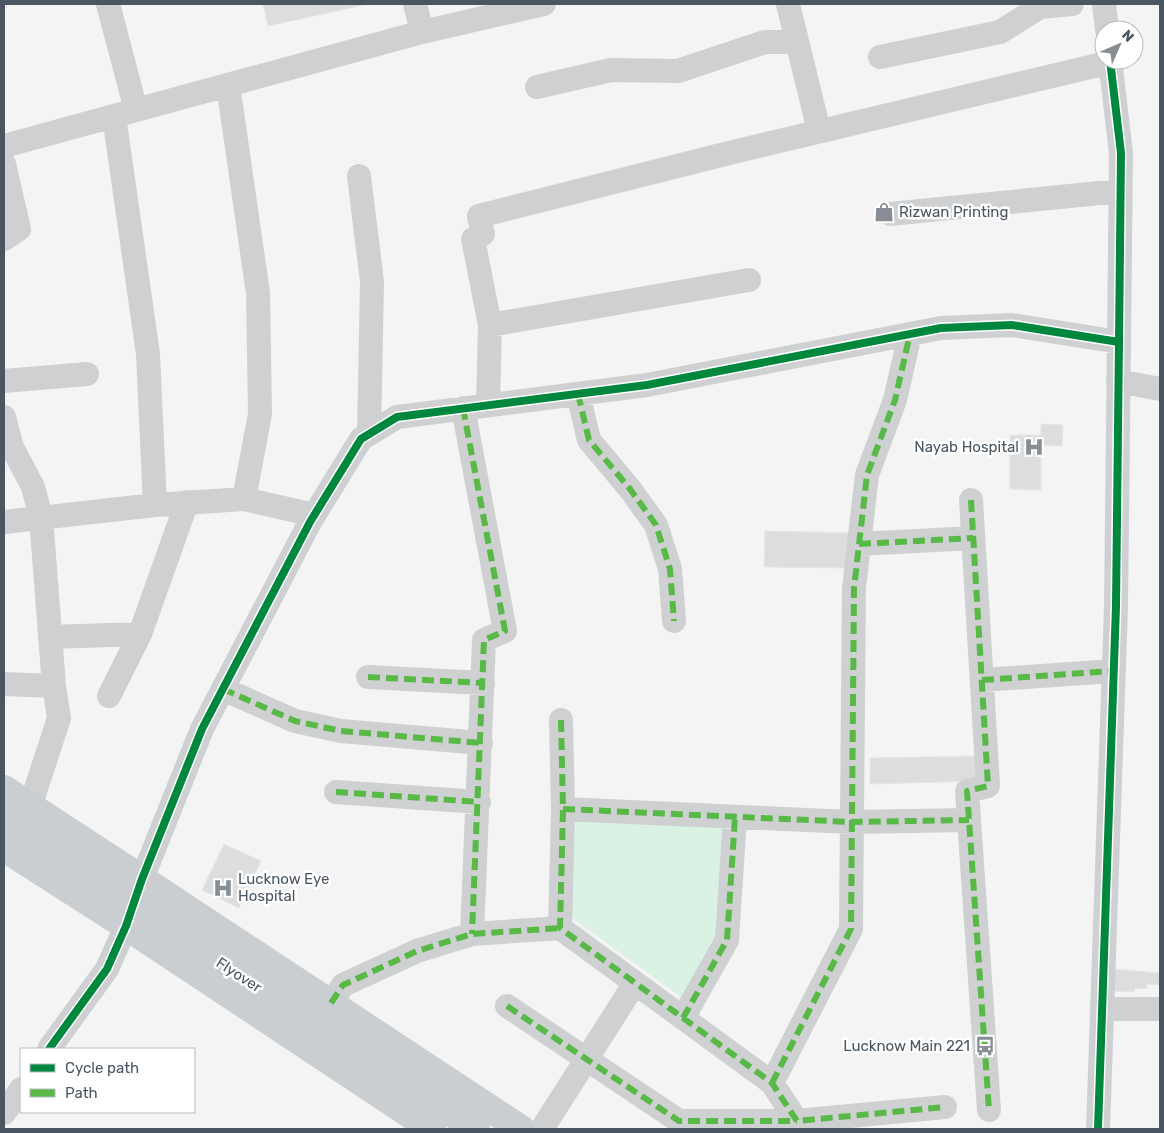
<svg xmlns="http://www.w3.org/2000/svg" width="1164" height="1133" viewBox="0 0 1164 1133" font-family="Rubik,sans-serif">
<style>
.green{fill:#d9f2e3}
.building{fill:#ddddde;stroke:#e5e6e7}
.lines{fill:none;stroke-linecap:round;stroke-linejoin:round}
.minor{stroke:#ced0d2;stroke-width:24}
.major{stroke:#caced1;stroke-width:28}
.quiet{stroke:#58b947;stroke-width:6;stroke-dasharray:12 6;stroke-linecap:butt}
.cycleway-casing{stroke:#fff;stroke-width:11}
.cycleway{stroke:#00873e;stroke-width:8}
.labels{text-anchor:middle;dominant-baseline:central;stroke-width:5;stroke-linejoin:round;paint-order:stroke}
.poi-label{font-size:15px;fill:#4a5661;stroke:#fff;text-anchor:start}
.street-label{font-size:15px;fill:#4a5661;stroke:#fff}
</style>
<rect width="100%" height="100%" fill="#f4f4f4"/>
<path class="green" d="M 574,816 L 726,826 L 718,940 L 686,1001 L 571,917 Z"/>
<path class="building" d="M 263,4 L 369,4 L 268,26 Z
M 1041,424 L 1063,425 L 1062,446 L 1041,445 L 1041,490 L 1010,489 L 1010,435 L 1041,435 Z
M 765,531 L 852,533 L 851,568 L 764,567 Z
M 978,756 L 979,781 L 870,784 L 870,758 Z
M 224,844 L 261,861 L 239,908 L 202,890 Z
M 1114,969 L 1160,973 L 1160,985 L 1147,984 L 1147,989 L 1135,988 L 1134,992 L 1113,991 Z"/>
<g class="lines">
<path class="minor" d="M 108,4 L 136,110
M 415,4 L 422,32
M 788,4 L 819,131
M 1104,4 L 1107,30
M 880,57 L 1000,32 L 1040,7 L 1072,4
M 228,85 L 258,293 L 260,414 L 244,499
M 537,87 L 611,70 L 678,71 L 765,42 L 797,42
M 114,116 L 148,354 L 155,505
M 4,146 L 422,32 L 544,4
M 4,164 L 19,229 L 4,239
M 359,176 L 372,282 L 369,434
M 890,214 L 1120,191
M 490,325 L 749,280
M 4,381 L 87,374
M 1118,381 L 1160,389
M 578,394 L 589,440 L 630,489 L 656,525 L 670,569 L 674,621
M 488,405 L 490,325 L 473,239 L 483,234 L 479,216 L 725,154 L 1111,62
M 463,408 L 505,631 L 484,640 L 472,934
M 4,417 L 12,447 L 33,487 L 41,517 L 54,686 L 59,718 L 30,807
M 971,500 L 988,786 L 967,791 L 989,1110
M 4,522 L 155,505 L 244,499 L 314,515
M 859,544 L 973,538
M 50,637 L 140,634
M 368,677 L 483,683
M 982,680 L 1113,671
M 4,684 L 54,686
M 223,689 L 295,721 L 341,731 L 481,743
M 109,696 L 140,634 L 187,502
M 561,720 L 563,809 L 560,928 L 772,1083 L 797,1121 L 945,1107
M 336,792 L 479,802
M 563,809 L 852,822 L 969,820
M 331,1003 L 343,985 L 417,951 L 472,934 L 560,928
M 507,1006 L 679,1121 L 797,1121
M 1102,1009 L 1160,1009
M 683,1018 L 727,940 L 735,817
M 49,1049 L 107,969 L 126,926 L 142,879 L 202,729 L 310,522 L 361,439 L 397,417 L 647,385 L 941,328 L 1012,325 L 1119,342
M 772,1083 L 851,929 L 854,588 L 867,475 L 895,400 L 910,334
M 4,1113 L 21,1089
M 542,1129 L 635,983
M 1098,1129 L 1116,606 L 1119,342 L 1121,153 L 1110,60"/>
<path class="major" d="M 4,789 L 142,879 L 521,1129
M 4,818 L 249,981 L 476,1129
M 4,848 L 126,926 L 432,1129"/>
<path class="quiet" d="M 578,394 L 589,440 L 630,489 L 656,525 L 670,569 L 674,621
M 463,408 L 505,631 L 484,640 L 472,934
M 971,500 L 988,786 L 967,791 L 989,1110
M 859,544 L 973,538
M 368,677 L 483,683
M 982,680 L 1113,671
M 223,689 L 295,721 L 341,731 L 481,743
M 561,720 L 563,809 L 560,928 L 772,1083 L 797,1121 L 945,1107
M 336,792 L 479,802
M 563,809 L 852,822 L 969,820
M 331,1003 L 343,985 L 417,951 L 472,934 L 560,928
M 507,1006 L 679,1121 L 797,1121
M 683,1018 L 727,940 L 735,817
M 772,1083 L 851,929 L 854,588 L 867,475 L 895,400 L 910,334"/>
<defs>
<path id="cycleway" d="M 49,1049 L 107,969 L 126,926 L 142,879 L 202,729 L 310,522 L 361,439 L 397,417 L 647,385 L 941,328 L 1012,325 L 1119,342
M 1098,1129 L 1116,606 L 1119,342 L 1121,153 L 1110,60"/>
</defs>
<use href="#cycleway" class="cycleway-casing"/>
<use href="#cycleway" class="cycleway"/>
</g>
<defs>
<symbol id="shop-bare" viewBox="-9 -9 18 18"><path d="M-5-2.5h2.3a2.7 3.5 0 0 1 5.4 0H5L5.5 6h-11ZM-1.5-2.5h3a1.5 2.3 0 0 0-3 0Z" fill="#868d94" stroke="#fff" stroke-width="2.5" paint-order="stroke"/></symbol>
<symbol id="hospital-bare" viewBox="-9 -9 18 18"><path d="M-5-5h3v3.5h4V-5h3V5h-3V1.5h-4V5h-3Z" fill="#868d94" stroke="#fff" stroke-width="2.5" paint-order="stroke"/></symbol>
<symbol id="bus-bare" viewBox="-9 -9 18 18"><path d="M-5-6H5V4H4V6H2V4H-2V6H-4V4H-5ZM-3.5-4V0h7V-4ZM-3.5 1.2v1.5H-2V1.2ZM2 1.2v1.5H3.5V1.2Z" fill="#868d94" stroke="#fff" stroke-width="2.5" paint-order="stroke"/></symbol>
</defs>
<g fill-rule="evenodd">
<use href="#shop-bare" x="870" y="198" width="28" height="28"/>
<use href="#hospital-bare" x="1020" y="433" width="28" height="28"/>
<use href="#hospital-bare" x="209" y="874" width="28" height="28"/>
<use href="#bus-bare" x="971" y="1032" width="28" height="28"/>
</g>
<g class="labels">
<g class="poi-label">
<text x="899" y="212">Rizwan Printing</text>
<text x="1019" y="447" text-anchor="end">Nayab Hospital</text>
<text x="238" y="879">Lucknow Eye<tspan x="238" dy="17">Hospital</tspan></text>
<text x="970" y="1046" text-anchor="end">Lucknow Main 221</text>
</g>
<g class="street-label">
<text transform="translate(239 975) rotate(33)">Flyover</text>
</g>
</g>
<rect width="1164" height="1133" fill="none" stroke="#4a5661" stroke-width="10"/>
<rect x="20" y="1048" width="175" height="65" fill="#ffffff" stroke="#b7bbc0"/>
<rect x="30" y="1064" width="25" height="8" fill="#00873e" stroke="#b7bbc0"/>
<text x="65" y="1073" font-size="15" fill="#4a5661">Cycle path</text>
<rect x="30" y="1089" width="25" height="8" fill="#58b947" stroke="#b7bbc0"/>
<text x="65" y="1098" font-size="15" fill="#4a5661">Path</text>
<g transform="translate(1119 45) rotate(45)"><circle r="24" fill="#ffffff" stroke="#b7bbc0"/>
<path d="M0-4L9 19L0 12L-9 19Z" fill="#868d94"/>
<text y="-8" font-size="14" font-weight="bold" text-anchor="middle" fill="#4a5661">N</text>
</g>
</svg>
